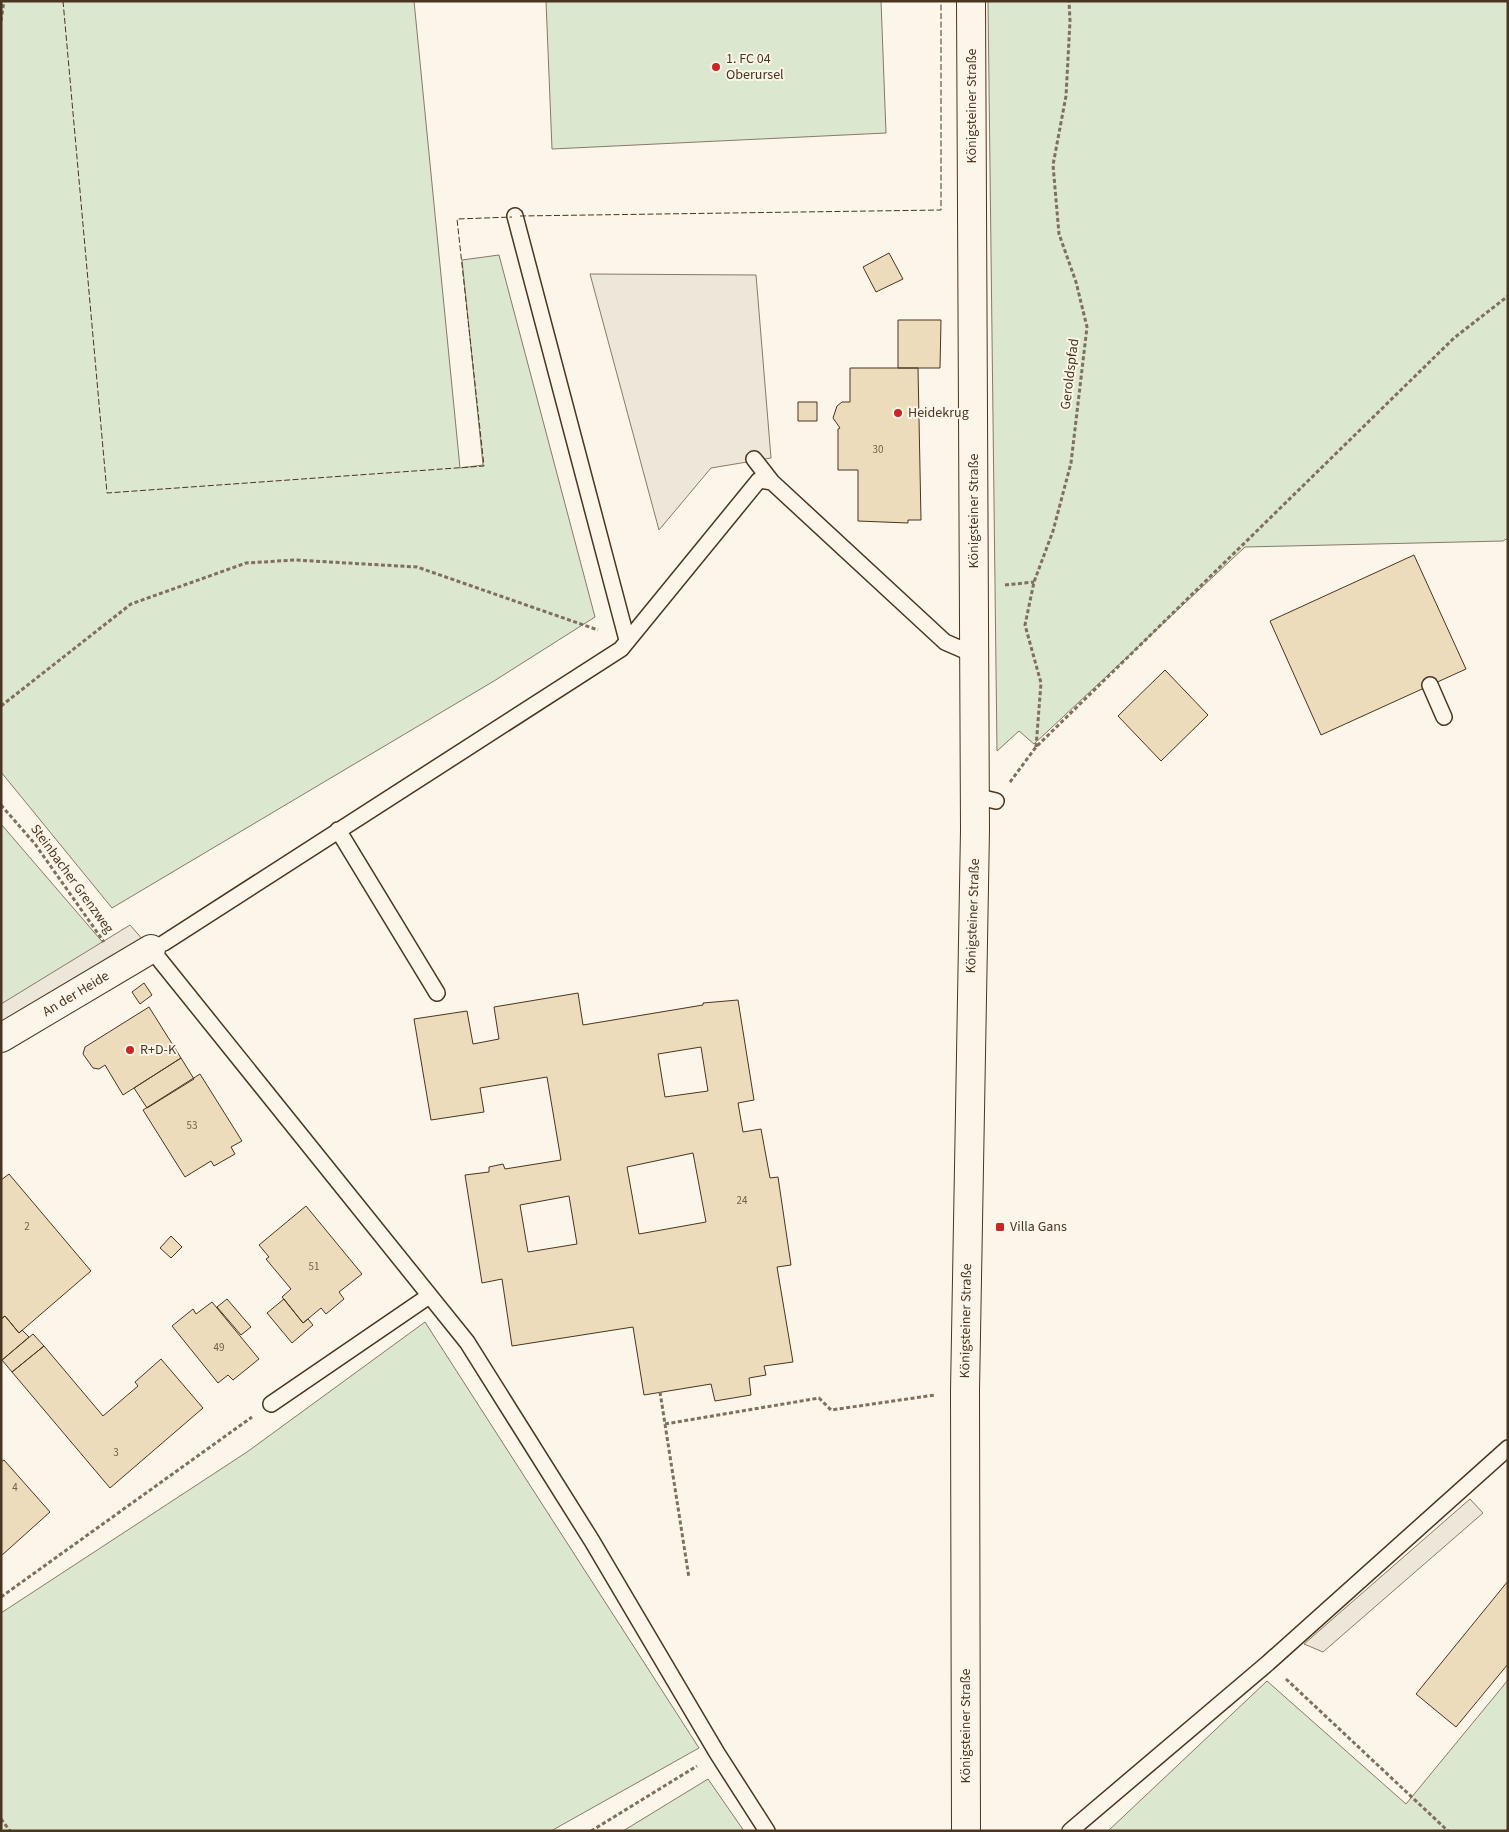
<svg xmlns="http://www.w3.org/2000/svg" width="1509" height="1832" viewBox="0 0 1509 1832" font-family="'Source Sans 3',sans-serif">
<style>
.green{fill:#dce7d0;stroke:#887966}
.parking{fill:#ede7d9;stroke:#887966}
.building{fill:#ecdcbc;stroke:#4a3520;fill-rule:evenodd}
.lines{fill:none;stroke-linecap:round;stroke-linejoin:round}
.lane-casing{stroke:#4a3520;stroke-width:18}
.street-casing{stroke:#4a3520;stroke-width:30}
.secondary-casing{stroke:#4a3520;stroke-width:30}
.path{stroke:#7f6f5c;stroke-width:3;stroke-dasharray:4 2.5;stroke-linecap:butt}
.lane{stroke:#fbf6e9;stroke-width:15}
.street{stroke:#fbf6e9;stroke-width:28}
.secondary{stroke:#fbf6e9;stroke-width:28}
.fence{stroke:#4a3520;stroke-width:1;stroke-dasharray:6 2.5;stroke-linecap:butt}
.poi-dot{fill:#c62828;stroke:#fbf6e9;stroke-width:2}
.labels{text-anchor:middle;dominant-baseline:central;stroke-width:4;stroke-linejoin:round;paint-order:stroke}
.number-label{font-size:11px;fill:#725f47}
.poi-label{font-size:14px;fill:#4a3520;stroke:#fbf6e9;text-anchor:start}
.street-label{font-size:14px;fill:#4a3520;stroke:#fbf6e9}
</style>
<rect width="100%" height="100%" fill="#fbf6e9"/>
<path class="green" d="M 1,1 L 414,1 L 460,468 L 483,465 L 462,260 L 499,255 L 595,617 L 494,681 L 112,908 L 1,772 Z
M 546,1 L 881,1 L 886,133 L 552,149 Z
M 988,1 L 1508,1 L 1508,538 L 1503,541 L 1245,547 L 1034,744 L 1019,731 L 997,751 Z
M 1,824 L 118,960 L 1,1036 Z
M 425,1322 L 699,1748 L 551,1831 L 1,1831 L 1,1613 L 247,1452 Z
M 1508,1680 L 1508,1831 L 1108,1831 L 1267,1681 L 1406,1804 Z
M 708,1779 L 744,1831 L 623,1831 Z"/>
<path class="parking" d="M 590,274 L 756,275 L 771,458 L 711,468 L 659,530 Z
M 130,925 L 151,949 L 1,1038 L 1,1004 Z
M 1470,1499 L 1483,1513 L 1323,1652 L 1304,1644 Z"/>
<path class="building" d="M 889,253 L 903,279 L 876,292 L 863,267 Z
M 898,320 L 941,320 L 940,368 L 898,368 Z
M 850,368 L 918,368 L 921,520 L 908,520 L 908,523 L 858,521 L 858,470 L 838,470 L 838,429 L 840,428 L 833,418 L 837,406 L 842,402 L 850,402 Z
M 798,402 L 817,402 L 817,421 L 798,421 Z
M 1414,555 L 1466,669 L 1321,735 L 1270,621 Z
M 1165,670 L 1208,715 L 1161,761 L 1118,716 Z
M 144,983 L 152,995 L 140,1004 L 132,992 Z
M 578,993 L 583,1025 L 703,1005 L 703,1003 L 738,1000 L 754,1100 L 738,1103 L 743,1132 L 761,1129 L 770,1178 L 778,1177 L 791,1265 L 777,1267 L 793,1362 L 764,1366 L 766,1375 L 749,1378 L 751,1395 L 715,1401 L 711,1384 L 644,1395 L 633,1327 L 512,1346 L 502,1279 L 482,1283 L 465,1175 L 489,1172 L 489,1167 L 503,1164 L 505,1169 L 561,1160 L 547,1077 L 480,1088 L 484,1112 L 431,1120 L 414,1019 L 467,1011 L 473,1044 L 499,1039 L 494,1007 ZM 701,1047 L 708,1091 L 665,1097 L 658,1054 ZM 693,1153 L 706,1222 L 639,1234 L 627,1167 ZM 569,1196 L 577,1244 L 528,1252 L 520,1205 Z
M 149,1007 L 181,1058 L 123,1095 L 105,1065 L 99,1069 L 93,1068 L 83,1054 L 85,1047 Z
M 181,1058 L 194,1079 L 147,1108 L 134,1088 Z
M 200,1074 L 242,1141 L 231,1147 L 235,1154 L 214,1166 L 211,1161 L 185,1177 L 143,1110 Z
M 9,1174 L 91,1271 L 19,1333 L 5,1316 L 1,1319 L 1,1180 Z
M 306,1206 L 362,1274 L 339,1292 L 344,1299 L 326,1314 L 321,1308 L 303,1323 L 282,1297 L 291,1289 L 266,1259 L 269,1257 L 259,1245 Z
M 171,1236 L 182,1247 L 171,1258 L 160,1248 Z
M 227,1299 L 251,1327 L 241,1335 L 217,1307 Z
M 284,1299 L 303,1323 L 308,1319 L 313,1325 L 292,1343 L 267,1313 Z
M 212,1302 L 259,1359 L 233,1380 L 228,1375 L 218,1383 L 172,1326 L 193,1309 L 196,1314 Z
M 5,1316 L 19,1333 L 22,1330 L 29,1337 L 1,1361 L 1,1319 Z
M 33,1334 L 44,1346 L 12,1372 L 2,1360 Z
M 44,1346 L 103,1416 L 138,1386 L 135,1382 L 161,1359 L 203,1408 L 110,1488 L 12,1372 Z
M 4,1460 L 50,1512 L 1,1556 L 1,1462 Z
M 1508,1581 L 1508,1664 L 1456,1727 L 1416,1694 Z"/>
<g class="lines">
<defs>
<path id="lane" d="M 515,216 L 627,640
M 754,459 L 772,482 L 945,642 L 975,655
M 1430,685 L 1444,717
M 975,796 L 996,801
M 338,830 L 437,993
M 164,943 L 621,649 L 759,480 L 772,482
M 151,949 L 467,1342 L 592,1541 L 717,1753 L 767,1831
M 271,1404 L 429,1296
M 1070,1831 L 1268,1663 L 1508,1448"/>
<path id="street" d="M 1,1038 L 151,949"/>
<path id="secondary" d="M 966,1831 L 965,1391 L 975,830 L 971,1"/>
</defs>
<use href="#lane" class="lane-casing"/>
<use href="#street" class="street-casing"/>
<use href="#secondary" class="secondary-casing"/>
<path class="path" d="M 1,21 L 4,1
M 1005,585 L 1034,582
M 1,706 L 131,604 L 246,563 L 295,560 L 417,567 L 598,630
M 1036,747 L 1041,683 L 1025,625 L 1034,582 L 1053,531 L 1071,463 L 1087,327 L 1076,282 L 1059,234 L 1053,165 L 1066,96 L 1070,21 L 1069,1
M 1010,782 L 1036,747 L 1454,338 L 1508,296
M 1,805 L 35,844 L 104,942
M 660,1392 L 689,1578
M 665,1424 L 819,1398 L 831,1410 L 935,1395
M 1,1597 L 252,1417
M 1286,1679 L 1448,1831
M 1,1819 L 10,1831
M 591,1831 L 697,1766"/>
<use href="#lane" class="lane"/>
<use href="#street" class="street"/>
<use href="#secondary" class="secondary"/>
<path class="fence" d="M 63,1 L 107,493 L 484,466 L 457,219 L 512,217
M 520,216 L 941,210 L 941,1"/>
</g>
<g class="poi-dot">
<circle cx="716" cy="67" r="5"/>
<circle cx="898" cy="413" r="5"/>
<circle cx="130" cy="1050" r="5"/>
<rect x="995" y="1222" width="10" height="10" rx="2.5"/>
</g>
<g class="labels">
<g class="number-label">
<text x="878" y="449">30</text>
<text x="192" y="1125">53</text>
<text x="742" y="1200">24</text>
<text x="27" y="1226">2</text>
<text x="314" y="1266">51</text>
<text x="219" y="1347">49</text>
<text x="116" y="1452">3</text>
<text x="15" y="1487">4</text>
</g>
<g class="poi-label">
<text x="726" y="59">1. FC 04<tspan x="726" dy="16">Oberursel</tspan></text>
<text x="908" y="413">Heidekrug</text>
<text x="140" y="1050">R+D-K</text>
<text x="1010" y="1227">Villa Gans</text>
</g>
<g class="street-label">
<text transform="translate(972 106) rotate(-90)">Königsteiner Straße</text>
<text transform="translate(1070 374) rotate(-83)">Geroldspfad</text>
<text transform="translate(974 511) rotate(-90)">Königsteiner Straße</text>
<text transform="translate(72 879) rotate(54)">Steinbacher Grenzweg</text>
<text transform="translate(973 916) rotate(-88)">Königsteiner Straße</text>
<text transform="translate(76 994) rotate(-31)">An der Heide</text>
<text transform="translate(966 1321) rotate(-89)">Königsteiner Straße</text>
<text transform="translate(966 1726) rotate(-90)">Königsteiner Straße</text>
</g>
</g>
<rect width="1509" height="1832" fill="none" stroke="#4a3520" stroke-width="5"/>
</svg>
